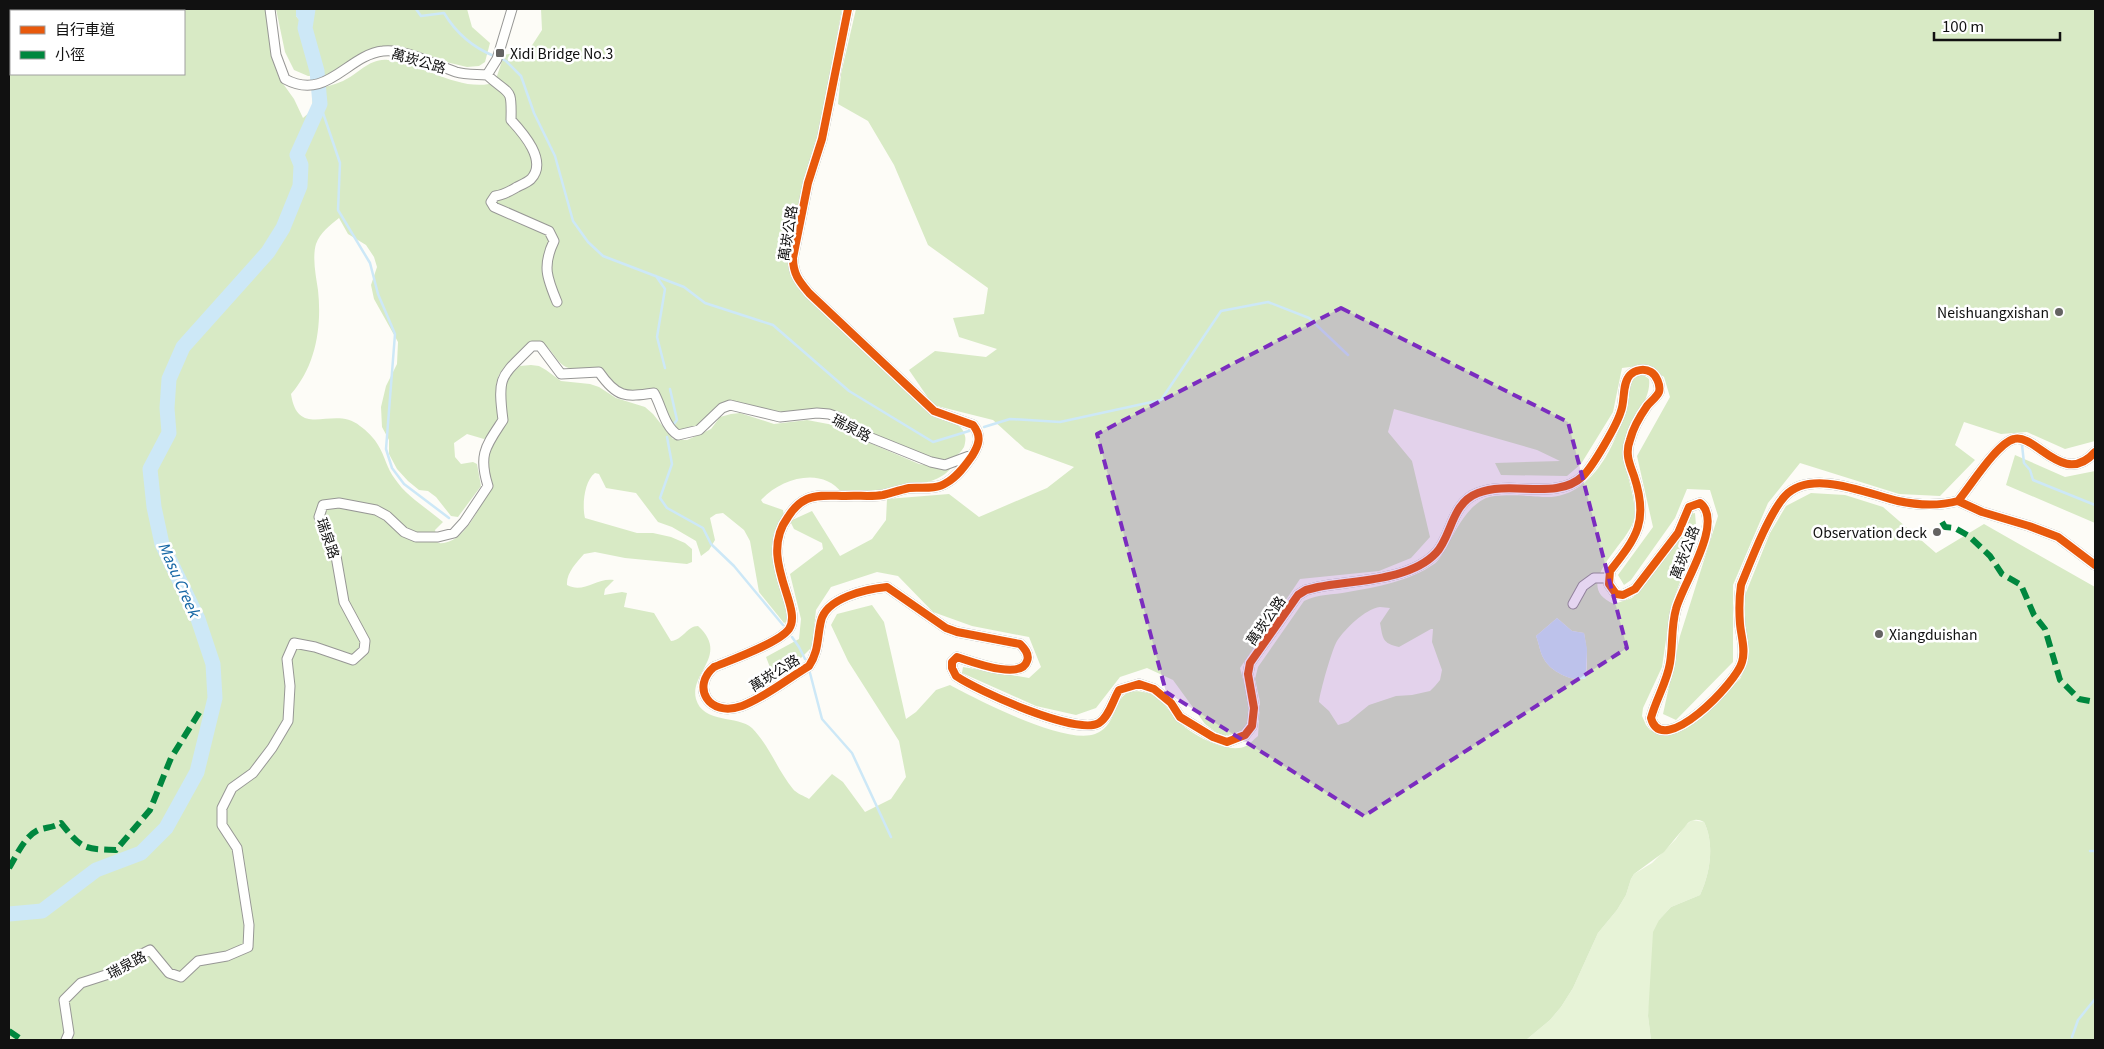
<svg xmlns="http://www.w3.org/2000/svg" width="2104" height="1049" viewBox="0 0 2104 1049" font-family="Georgia,'Noto Sans TC',serif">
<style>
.green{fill:#e7f3d7}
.forest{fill:#d8eac5;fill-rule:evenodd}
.water{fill:#cde8f7}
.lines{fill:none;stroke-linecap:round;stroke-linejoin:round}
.stream{stroke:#cde8f7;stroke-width:2.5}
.river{stroke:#cde8f7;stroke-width:15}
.minor-casing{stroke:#979795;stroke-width:11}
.minor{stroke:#fffffe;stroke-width:9}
.quiet{stroke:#00873e;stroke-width:6;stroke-dasharray:12 6;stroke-linecap:butt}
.cycleway-casing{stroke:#fff;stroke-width:11}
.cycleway{stroke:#e8590c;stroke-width:8}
.marked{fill:#7b2cbf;fill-opacity:0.2;stroke:#7b2cbf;stroke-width:4;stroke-dasharray:10 6;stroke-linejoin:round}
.poi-dot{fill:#646362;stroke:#fff;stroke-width:2}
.labels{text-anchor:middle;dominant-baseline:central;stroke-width:5;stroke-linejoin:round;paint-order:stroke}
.poi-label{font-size:14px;fill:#111;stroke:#fff;text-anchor:start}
.street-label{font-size:14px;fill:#111;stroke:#fff}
.water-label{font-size:15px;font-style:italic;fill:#1768a6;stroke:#fff}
</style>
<rect width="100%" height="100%" fill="#fdfcf7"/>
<path class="green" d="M 1692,820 L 1704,822 C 1715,844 1710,874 1700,895 L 1671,907 L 1659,920 L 1648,1016 L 1651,1040 L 1526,1040 L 1550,1020 L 1561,1007 L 1573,988 L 1598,933 L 1617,910 L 1626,895 L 1631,879 L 1634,874 L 1652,863 L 1676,839 L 1684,827 Z"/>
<path class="forest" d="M 20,9 L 266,9 L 271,53 L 279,78 L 294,99 L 303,118 C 317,107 310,103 314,90 C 323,87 334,85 343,81 C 359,74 369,58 388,60 C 421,63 456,90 489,84 L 497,76 L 504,55 L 529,50 L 542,30 L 541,9 L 842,9 L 818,138 L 799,207 L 789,262 L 792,278 L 797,287 L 809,300 L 926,410 C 929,413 932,415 935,417 C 948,423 961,420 965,436 C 966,439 965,444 964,447 C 942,486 860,422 835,412 C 816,404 795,415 775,411 C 761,409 734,398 722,404 C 712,409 707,422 698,427 C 693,430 685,431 679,432 C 667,425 665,403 655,391 L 627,391 L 617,387 L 601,369 C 590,368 576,372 566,367 C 550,358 552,338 528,343 C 519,353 505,364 499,375 C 489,397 512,426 484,439 L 467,434 L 454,443 L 455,457 L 461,464 L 473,462 L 477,464 L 481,486 L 458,517 L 451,516 L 436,497 L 428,491 L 419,490 L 408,481 L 397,469 L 389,454 L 389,440 L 382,427 L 381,407 L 386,386 L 397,364 L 398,342 L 374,299 L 371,285 L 377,267 L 374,257 L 366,245 L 348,234 L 339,218 C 330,225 320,233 316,244 C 312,258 316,276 318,290 C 322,326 316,366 291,394 C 298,441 334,404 360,426 C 366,430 375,439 378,445 C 385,456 387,469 395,479 C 407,497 427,508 443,522 L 435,530 L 438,543 C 464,546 479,506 491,488 L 487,472 L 489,455 L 492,444 L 507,419 L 504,400 L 507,378 L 520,366 L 531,365 L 539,366 L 546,370 L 561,381 L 590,384 L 599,387 L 616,398 L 645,407 L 653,414 L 673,439 L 687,440 L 696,436 L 711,429 L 720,417 L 731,414 L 740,413 L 774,424 L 807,420 L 844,427 L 870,443 L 919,464 L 950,469 C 936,489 865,493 842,493 C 822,466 781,478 761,500 L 763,503 L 783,510 L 784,516 L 774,532 L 772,557 L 790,620 L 784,623 L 759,592 L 750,541 L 744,530 L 723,513 L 716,514 L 710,518 L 715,540 L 709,550 L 701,556 L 696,541 L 672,527 L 658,522 L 636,493 L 606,488 L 599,474 L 595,473 C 584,481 582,506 585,518 L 637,533 L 653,533 L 671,537 L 685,543 L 692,549 L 692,562 L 687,564 L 625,558 L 595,552 L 584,554 C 577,562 566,573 567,585 C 584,594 597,577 614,580 L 605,589 L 604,595 L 622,592 L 627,593 L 624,607 L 654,613 L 671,641 C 683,640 687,626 698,626 C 730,655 689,673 696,699 C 703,724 738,715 752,728 C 769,745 778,771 793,789 C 796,793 804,796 809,799 L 832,774 L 843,782 L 865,812 L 891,799 L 906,777 L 899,741 L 848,661 L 831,625 L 837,614 L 872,605 L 884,622 L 906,719 L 916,712 L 936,690 L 950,685 C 978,700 1065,745 1095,734 C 1124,723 1108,682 1148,693 C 1162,697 1169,712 1178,721 C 1190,734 1228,755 1246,746 C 1250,744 1254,739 1258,736 L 1260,702 L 1255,679 L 1258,667 L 1304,601 C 1318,594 1333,595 1348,592 C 1377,587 1410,581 1434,564 C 1439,561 1442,554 1445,549 C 1456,531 1465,509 1484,499 C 1494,493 1532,496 1544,497 C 1589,500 1616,447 1625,409 C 1628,400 1628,389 1630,380 C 1637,375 1642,373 1649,379 C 1652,400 1628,424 1625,447 C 1622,469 1638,498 1634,519 C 1629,544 1569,585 1614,604 L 1632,598 L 1639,591 L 1676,543 L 1690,514 L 1695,513 L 1697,537 L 1671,606 L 1662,667 L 1643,708 L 1642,716 L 1646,725 L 1650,730 L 1657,733 L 1673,732 L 1692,724 L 1740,679 L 1748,662 L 1743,600 L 1770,533 L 1786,506 L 1811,493 L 1845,495 L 1883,507 L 1936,553 L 1984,524 L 2095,587 L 2095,1040 L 1651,1040 L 1648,1016 L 1653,932 L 1659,920 L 1671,907 L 1700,895 C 1710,874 1715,844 1704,822 C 1698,819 1693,819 1688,823 L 1664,852 L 1634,874 L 1631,879 L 1626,895 L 1617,910 L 1598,933 L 1573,988 L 1561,1007 L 1550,1020 L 1526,1040 L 9,1040 L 9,36 L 11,36 L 11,74 L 184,74 L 184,11 L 23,11 ZM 1380,607 L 1390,608 L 1380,623 C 1383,639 1382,643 1399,647 L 1431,629 L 1433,629 L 1432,642 L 1442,670 L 1440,680 L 1435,686 L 1430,691 L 1412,695 L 1396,696 L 1369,705 L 1348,722 L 1338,725 L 1329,711 L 1319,702 C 1320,692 1332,649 1337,641 C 1345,629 1365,609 1380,607 ZM 1557,618 L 1572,631 L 1584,633 C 1587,649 1588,662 1586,678 C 1573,683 1550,671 1544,659 C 1540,653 1539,643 1536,636 Z
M 276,9 L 296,9 L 296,16 L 305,27 L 312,9 L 467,9 L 472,27 L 490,43 L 485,62 L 479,66 L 467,67 L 383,47 L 362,53 L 328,75 L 308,76 L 294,70 L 285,52 Z
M 856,9 L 2095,9 L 2095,441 L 2065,449 L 2027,432 L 2001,434 L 1964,422 L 1955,445 L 1975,460 L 1940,496 L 1899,494 L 1800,463 L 1768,503 L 1733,585 L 1733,662 L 1676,720 L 1663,714 L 1680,636 L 1718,516 L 1710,490 L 1687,489 L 1675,518 L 1631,580 L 1624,585 L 1618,575 L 1653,527 L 1637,456 L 1670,397 L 1664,377 L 1646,365 L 1622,368 L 1613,412 L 1581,464 L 1567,476 L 1501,475 L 1495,463 L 1560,461 L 1537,450 L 1394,409 L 1388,432 L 1412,461 L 1430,537 L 1411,558 L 1379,571 L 1300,579 L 1240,668 L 1254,720 L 1246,732 L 1221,736 L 1205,724 L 1173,680 L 1147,668 L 1120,677 L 1096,708 L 1076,715 L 1036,706 L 962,673 L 963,667 L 1029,678 L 1041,667 L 1029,637 L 972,626 L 933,612 L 898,576 L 877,572 L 831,587 L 816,610 L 812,647 L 794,665 L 773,675 L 766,657 L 799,639 L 801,619 L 790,574 L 823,549 L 822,543 L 794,529 L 790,521 L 812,511 L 840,556 L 872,539 L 886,520 L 887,499 L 949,494 L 979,517 L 1047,488 L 1074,467 L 1025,449 L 993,420 L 933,405 L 909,370 L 935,351 L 986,357 L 997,349 L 959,337 L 953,318 L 984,314 L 988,288 L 928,245 L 894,165 L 868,121 L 838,104 L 841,74 Z
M 2015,455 L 2065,477 L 2095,471 L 2095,523 L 2006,485 Z"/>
<path class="water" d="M 296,9 L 312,9 L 305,28 L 296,16 Z
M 1557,618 L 1572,631 L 1584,633 L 1587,649 L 1586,678 C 1573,683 1550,671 1544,659 C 1540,653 1539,643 1536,636 Z"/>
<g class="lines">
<path class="stream" d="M 416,9 L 421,16 L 444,13 C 456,33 472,47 494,56
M 500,58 L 506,61 L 521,76 L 534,113 L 555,156 L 573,221 L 588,242 L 603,256 L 684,287 L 705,303 L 773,325 L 849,391 L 933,442 L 969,431
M 320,104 L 340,163 L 338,210 L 370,263 L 378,294 L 395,334 L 386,449 L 392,468 L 404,484 L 449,518
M 656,276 L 665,289 L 657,337 L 665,368
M 670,389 L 677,420 L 673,425
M 984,427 L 1010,419 L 1060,422 L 1161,400 L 1221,311 L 1268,302 L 1309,318 L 1348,355
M 667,437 L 672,464 L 660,498 L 667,508 L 703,528 L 711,544 L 734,566 L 783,625
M 2022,445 L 2024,463 L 2030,470 L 2033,480 L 2095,505
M 792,637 L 799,647 L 805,659
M 810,673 L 822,719 L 852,753 L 891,837
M 2090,851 L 2095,851
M 2072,1037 L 2078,1020 L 2095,999"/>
<path class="river" d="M 9,914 L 42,911 L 96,870 L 141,853 L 166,828 L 197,772 L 215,698 L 213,664 L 198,619 L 162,544 L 154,507 L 150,469 L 169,433 L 167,408 L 169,379 L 183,347 L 268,252 L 283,228 L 300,186 L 301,165 L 297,155 L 320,104 L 317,71 L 305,28 L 308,9"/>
<defs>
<path id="minor" d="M 270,9 L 276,55 L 285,79 C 327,102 347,55 383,51 C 404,48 435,65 456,72 C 466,75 477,74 487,75 L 497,59 L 512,9
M 848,9 L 822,139 L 808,183 L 793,258 C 793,274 799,281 809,293 L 934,411 L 973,425 C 982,436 979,445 972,456 C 965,466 957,477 946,483 C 936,490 920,487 909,488 C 900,490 891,493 883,495 C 870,497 857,495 845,496 C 833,496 818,494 807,499 C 798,503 793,509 788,517 C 757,559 804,607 789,629 C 779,643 731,660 714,667 C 691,686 708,718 742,706 C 766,697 787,679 809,666 C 819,651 817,638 821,621 C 826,598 866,589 887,587 L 946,628 L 957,632 L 1020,644 C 1024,648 1030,654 1027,661 C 1021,681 970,661 957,657 L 952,662 L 952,668 L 956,676 C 978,691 1077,736 1099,723 C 1109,717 1113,700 1119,690 L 1139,684 L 1154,689 L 1171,703 L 1180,717 L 1213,737 L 1227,742 L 1245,735 L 1252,726 L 1254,708 L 1248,674 L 1250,663 L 1298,595 L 1306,590 L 1318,587 C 1353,580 1410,581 1436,553 C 1452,536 1451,503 1478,493 C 1512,480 1557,501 1583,476 C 1593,466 1617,425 1621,411 C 1625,401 1622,383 1630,375 C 1635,370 1644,368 1651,372 C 1656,375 1661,385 1659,392 C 1657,397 1650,402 1647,406 C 1640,416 1633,428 1630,440 C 1625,453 1629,463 1634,476 C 1649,521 1637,537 1610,571 L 1609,584 L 1616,594 L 1623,595 L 1635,589 L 1678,533 L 1689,507 L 1700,503 C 1725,522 1682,585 1676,609 C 1671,627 1673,645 1670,663 C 1667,682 1656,699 1651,718 C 1662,760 1737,682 1742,662 C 1746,650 1741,636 1740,624 C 1739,611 1739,598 1741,585 C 1750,563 1769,513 1785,496 C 1811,468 1868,494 1898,501 C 1917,505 1939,506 1958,501
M 487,75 C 510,96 512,86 511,120 C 523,133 548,161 531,179 C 528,182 521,185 517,187 C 510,191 504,195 495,196 L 491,202 L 494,207 L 549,231 L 554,241 C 542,266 547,278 557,302
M 1958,501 C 1970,487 1997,443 2014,439 C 2036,433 2063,488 2095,452
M 1958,501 L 1982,512 L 2029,526 L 2058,537 L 2095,565
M 1573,604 L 1583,586 L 1594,578 L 1609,578
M 66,1040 L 69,1033 L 64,1000 L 81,983 L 115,972 L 128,961 L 150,950 L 169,973 L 181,977 L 198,961 L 227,956 L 248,947 L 249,925 L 237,848 L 222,825 L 222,808 L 232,788 L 253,773 L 272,748 L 288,721 L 290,686 L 287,659 L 294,643 L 315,647 L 353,660 L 364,650 L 365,641 L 344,602 L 336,556 L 319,517 L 323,505 L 339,503 L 376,510 L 387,516 L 404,532 L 416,537 L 438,537 L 454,533 L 464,522 L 488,486 C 478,454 486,446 503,420 C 497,375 501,377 532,346 L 540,346 L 561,374 L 599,372 C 617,398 625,397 654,393 C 662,407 664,426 678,435 L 699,430 L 722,408 L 730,405 L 780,417 L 817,413 L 829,414 L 840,418 L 869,437 L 931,462 L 945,465 L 972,455"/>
</defs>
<use href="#minor" class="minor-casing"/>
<use href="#minor" class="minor"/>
<path class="quiet" d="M 1942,522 L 1945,527 L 1955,528 L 1969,536 L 1990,556 L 2002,574 L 2021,585 L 2034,615 L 2045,629 L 2060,680 L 2079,699 L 2095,702
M 9,868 C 17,855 24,837 38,830 C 47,827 52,828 61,823 C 82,849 83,849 116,850 L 150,810 L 171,758 L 202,708
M 9,1031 L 22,1040"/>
<defs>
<path id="cycleway" d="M 848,9 L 822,139 L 808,183 L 793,258 C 793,274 799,281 809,293 L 934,411 L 973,425 C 982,436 979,445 972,456 C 965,466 957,477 946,483 C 936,490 920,487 909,488 C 900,490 891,493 883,495 C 870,497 857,495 845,496 C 833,496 818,494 807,499 C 798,503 793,509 788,517 C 757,559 804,607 789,629 C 779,643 731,660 714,667 C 691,686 708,718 742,706 C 766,697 787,679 809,666 C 819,651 817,638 821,621 C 826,598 866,589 887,587 L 946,628 L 957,632 L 1020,644 C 1024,648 1030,654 1027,661 C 1021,681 970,661 957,657 L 952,662 L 952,668 L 956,676 C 978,691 1077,736 1099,723 C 1109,717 1113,700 1119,690 L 1139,684 L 1154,689 L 1171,703 L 1180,717 L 1213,737 L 1227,742 L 1245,735 L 1252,726 L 1254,708 L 1248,674 L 1250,663 L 1298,595 L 1306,590 L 1318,587 C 1353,580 1410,581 1436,553 C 1452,536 1451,503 1478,493 C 1512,480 1557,501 1583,476 C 1593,466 1617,425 1621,411 C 1625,401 1622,383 1630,375 C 1635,370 1644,368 1651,372 C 1656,375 1661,385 1659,392 C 1657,397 1650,402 1647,406 C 1640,416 1633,428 1630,440 C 1625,453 1629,463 1634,476 C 1649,521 1637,537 1610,571 L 1609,584 L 1616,594 L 1623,595 L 1635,589 L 1678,533 L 1689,507 L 1700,503 C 1725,522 1682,585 1676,609 C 1671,627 1673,645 1670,663 C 1667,682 1656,699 1651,718 C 1662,760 1737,682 1742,662 C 1746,650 1741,636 1740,624 C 1739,611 1739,598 1741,585 C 1750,563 1769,513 1785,496 C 1811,468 1868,494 1898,501 C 1917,505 1939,506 1958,501
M 1958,501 C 1970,487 1997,443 2014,439 C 2036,433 2063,488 2095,452
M 1958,501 L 1982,512 L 2029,526 L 2058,537 L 2095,565"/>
</defs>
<use href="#cycleway" class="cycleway-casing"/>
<use href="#cycleway" class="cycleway"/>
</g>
<path class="marked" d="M 1341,308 L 1568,422 L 1627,648 L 1364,816 L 1166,692 L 1097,434 Z"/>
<g class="poi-dot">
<rect x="495" y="48" width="10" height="10" rx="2.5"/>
<circle cx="2059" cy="312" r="5"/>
<circle cx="1937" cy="532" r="5"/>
<circle cx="1879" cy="634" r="5"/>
</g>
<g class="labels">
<g class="poi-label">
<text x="510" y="53">Xidi Bridge No.3</text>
<text x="2049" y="312" text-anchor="end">Neishuangxishan</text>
<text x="1927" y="532" text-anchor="end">Observation deck</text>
<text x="1889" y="634">Xiangduishan</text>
</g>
<g class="street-label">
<text transform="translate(419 60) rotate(16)">萬崁公路</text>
<text transform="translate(787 233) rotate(-81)">萬崁公路</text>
<text transform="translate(852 427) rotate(28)">瑞泉路</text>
<text transform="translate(329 538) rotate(71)">瑞泉路</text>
<text transform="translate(1684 552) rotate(-69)">萬崁公路</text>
<text transform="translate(1265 620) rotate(-55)">萬崁公路</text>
<text transform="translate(774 672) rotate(-32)">萬崁公路</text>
<text transform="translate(126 964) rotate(-28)">瑞泉路</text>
</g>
<g class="water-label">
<text transform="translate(180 579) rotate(66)">Masu Creek</text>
</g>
</g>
<rect width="2104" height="1049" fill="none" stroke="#111111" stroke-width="20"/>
<rect x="10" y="10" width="175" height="65" fill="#ffffff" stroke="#a0a0a0"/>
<rect x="20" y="26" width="25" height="8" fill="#e8590c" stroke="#a0a0a0"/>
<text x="55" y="35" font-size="15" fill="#111111">自行車道</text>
<rect x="20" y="51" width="25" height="8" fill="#00873e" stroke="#a0a0a0"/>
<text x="55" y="60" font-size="15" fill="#111111">小徑</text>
<path d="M1934 32v8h126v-8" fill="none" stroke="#111111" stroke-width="2.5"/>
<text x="1942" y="32" font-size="15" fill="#111111" stroke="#ffffff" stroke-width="4" paint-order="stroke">100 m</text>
</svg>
